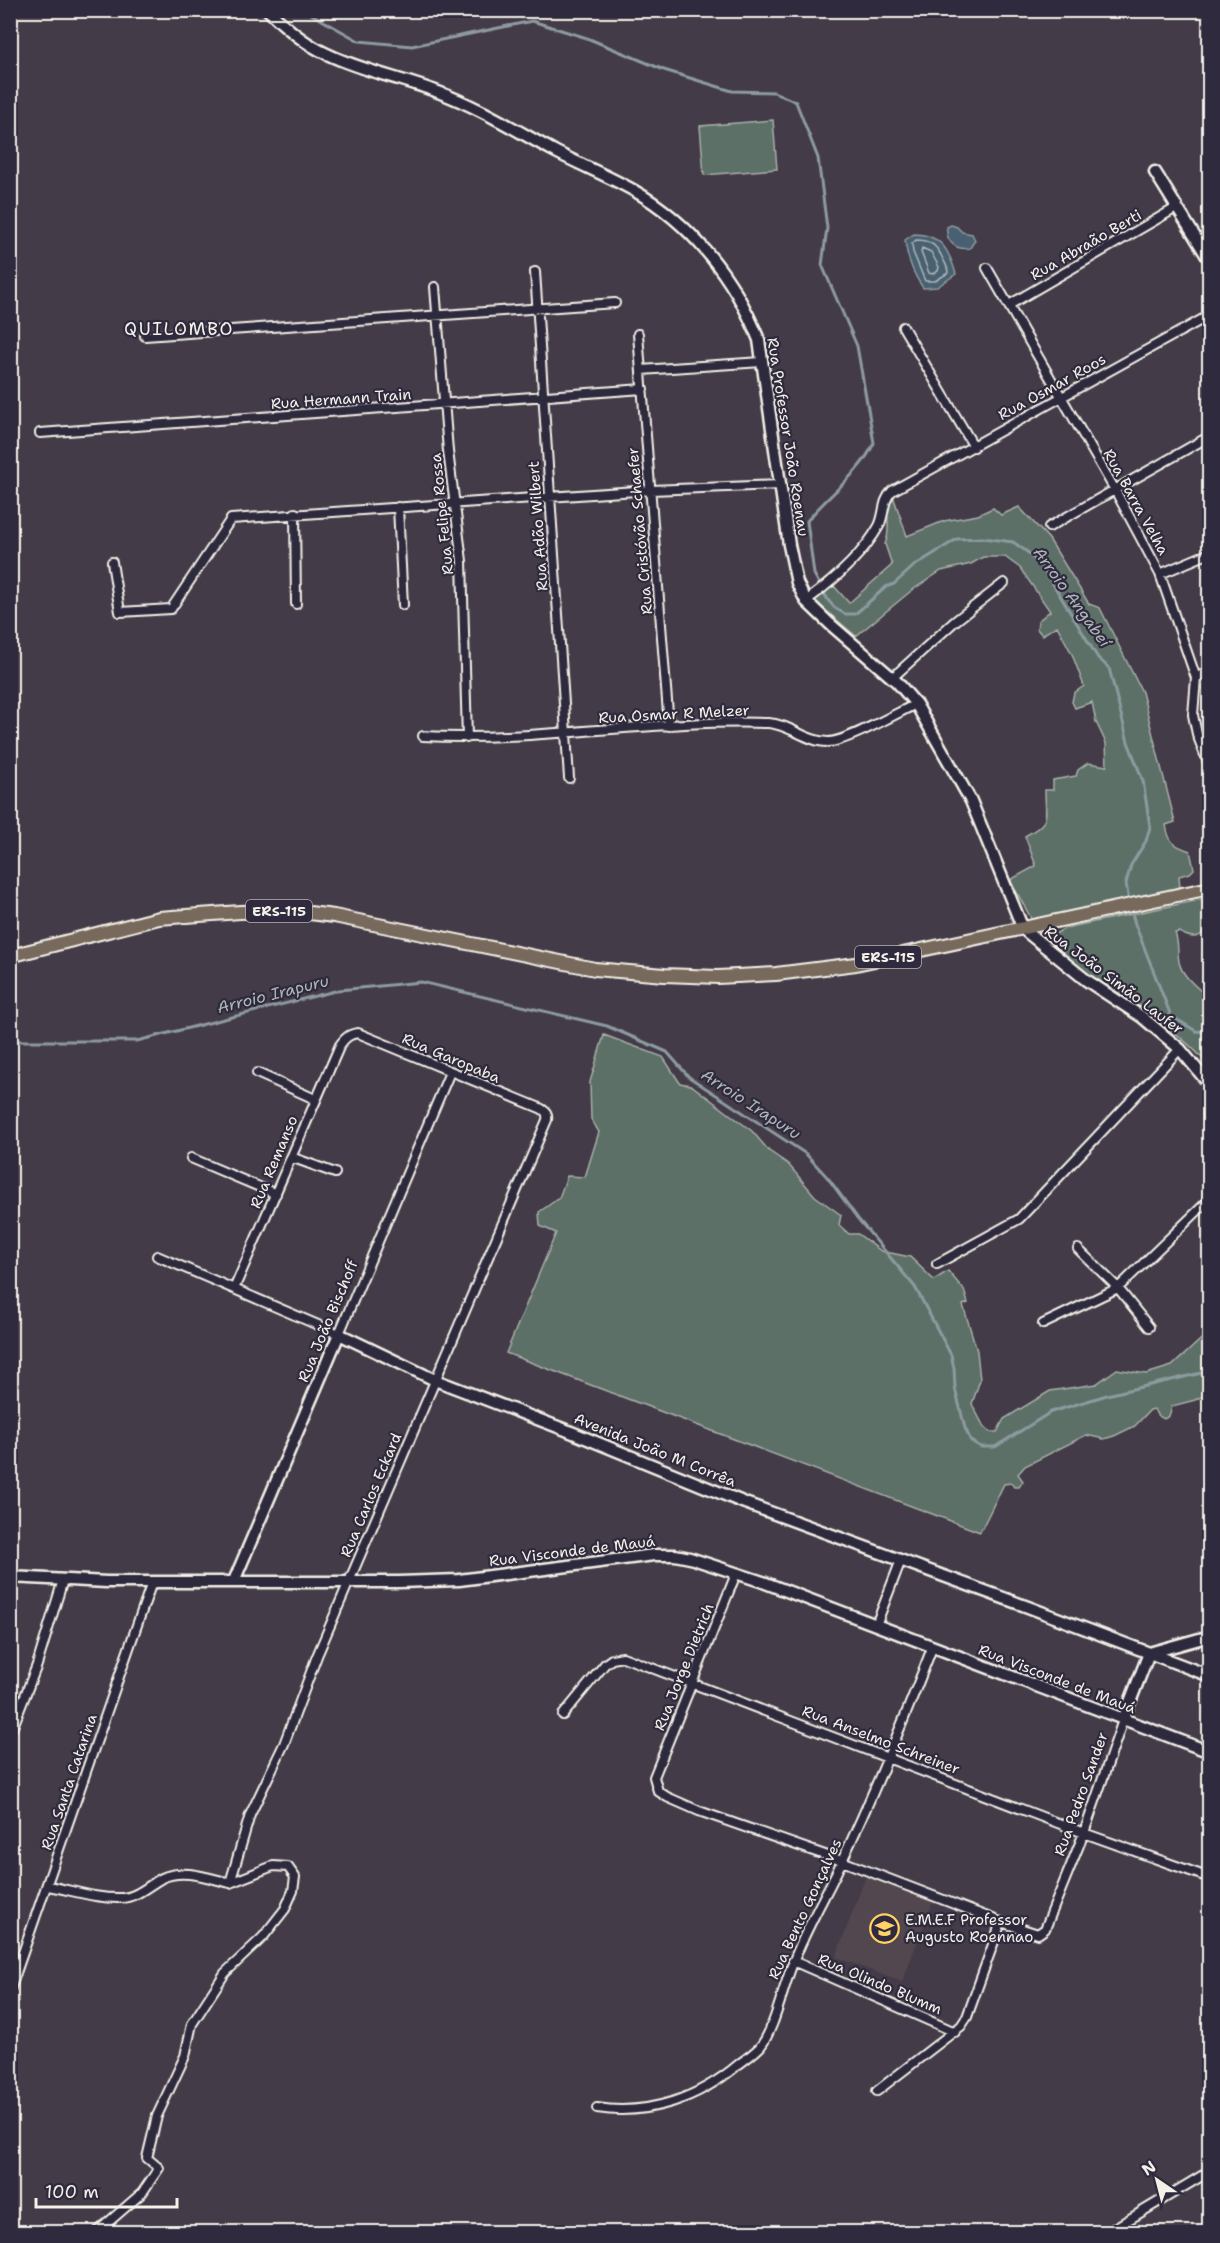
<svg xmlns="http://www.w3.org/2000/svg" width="1220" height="2243" viewBox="0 0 1220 2243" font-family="'Shantell Sans',sans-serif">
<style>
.built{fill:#534750}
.green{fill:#5c6f68;stroke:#a8b0a8;stroke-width:1.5}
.water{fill:#48616f;stroke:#8d9b9f;stroke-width:1.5}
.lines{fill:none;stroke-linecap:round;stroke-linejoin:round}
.shore{stroke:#afb7b8;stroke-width:1.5}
.stream{stroke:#8d9b9f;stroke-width:3}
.street-casing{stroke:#f4f1e8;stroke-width:12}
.secondary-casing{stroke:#f4f1e8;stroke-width:15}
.primary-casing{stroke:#f4f1e8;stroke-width:16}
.street{stroke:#2f2a3d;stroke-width:8}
.secondary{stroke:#2f2a3d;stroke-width:10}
.primary{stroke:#77695c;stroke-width:12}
.labels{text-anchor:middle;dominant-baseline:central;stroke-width:4.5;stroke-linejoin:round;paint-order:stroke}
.shield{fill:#2f2a3d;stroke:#b9b5b5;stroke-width:1.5}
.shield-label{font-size:14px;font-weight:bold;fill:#f4f1e8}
.street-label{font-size:15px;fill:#f4f1e8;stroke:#2f2a3d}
.poi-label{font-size:15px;fill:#f4f1e8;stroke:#2f2a3d;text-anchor:start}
.water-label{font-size:16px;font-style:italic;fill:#afb7b8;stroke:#2f2a3d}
.quarter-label{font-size:18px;letter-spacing:1.5px;fill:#f4f1e8;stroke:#2f2a3d}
</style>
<rect width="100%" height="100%" fill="#443b48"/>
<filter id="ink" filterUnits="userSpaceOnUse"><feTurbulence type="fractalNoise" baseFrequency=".0167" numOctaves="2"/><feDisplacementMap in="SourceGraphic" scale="12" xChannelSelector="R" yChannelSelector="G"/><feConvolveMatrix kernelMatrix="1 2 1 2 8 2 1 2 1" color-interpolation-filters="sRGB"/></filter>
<g filter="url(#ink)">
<path class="built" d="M 866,1876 L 933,1901 L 902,1982 L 836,1957 Z"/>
<path class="green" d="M 773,120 L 777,169 L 704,175 L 700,126 Z
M 893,496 L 907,536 L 944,521 L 978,515 L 993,508 L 1001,515 L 1019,507 L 1049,539 L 1089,604 L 1100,608 L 1142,692 L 1175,822 L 1166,825 C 1169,843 1173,845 1190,851 L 1194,869 L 1190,873 L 1179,876 L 1180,889 L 1032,920 L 1010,880 L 1036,866 L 1025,836 C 1052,821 1045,819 1045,790 L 1053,790 L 1053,780 L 1076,776 L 1078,770 L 1088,763 L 1107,766 L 1106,743 L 1096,722 L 1092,702 L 1075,708 L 1072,702 L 1074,693 L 1084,686 L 1072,654 L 1057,626 L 1042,635 L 1037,629 L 1038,621 L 1050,611 L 1020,568 L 1005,557 L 983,557 L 971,564 L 941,571 L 911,591 L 856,636 L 812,599 L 834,586 L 849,603 L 892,565 L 885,544 C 893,528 882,511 893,496 Z
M 1209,898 C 1210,919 1208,949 1179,932 L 1175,933 C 1179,943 1177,951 1179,962 C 1182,977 1199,988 1209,999 L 1209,1066 C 1193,1046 1170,1029 1150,1013 C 1128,996 1056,962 1052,936 L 1065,928 Z
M 604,1035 L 663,1057 L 680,1083 L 691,1085 L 752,1131 L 769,1151 L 788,1164 L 815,1196 L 841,1215 L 839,1225 L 849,1234 L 858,1234 L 881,1251 L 910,1257 L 934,1280 L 948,1271 L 964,1290 L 968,1303 L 963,1305 L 977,1351 L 980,1380 L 972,1404 L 984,1427 L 990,1432 L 997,1432 L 1004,1419 L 1050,1391 L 1096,1384 L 1117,1369 L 1146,1374 L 1172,1366 L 1209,1332 L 1209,1393 L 1195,1400 L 1172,1406 L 1169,1416 L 1164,1419 L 1157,1415 L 1154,1409 L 1150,1410 L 1135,1426 L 1114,1436 L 1104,1439 L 1086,1435 L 1025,1466 L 1018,1474 L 1023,1481 L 1019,1487 L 1014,1487 L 1011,1483 L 1004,1484 L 980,1532 L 506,1353 L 556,1233 L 540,1226 L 539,1212 L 559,1198 L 567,1176 L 585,1177 L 599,1132 L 591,1119 L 590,1082 Z"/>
<path class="water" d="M 951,225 L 957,227 L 962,232 L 972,234 L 975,240 L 970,248 C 956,251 945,241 947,227 Z
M 914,234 C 941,234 949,250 956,274 L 937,287 L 923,288 C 913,274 907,258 905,240 Z"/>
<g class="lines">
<path class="shore" d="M 916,240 C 931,240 937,246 943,259 C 946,265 948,267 948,273 L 935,281 L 925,281 L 913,252 L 912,244 Z
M 922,248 L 931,252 L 939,267 L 938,271 L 932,274 L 929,273 L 921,252 Z"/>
<path class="stream" d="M 304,10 L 359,41 L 412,46 L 532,21 L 587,38 L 664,70 L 732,91 L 774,92 L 796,102 L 818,158 L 827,228 L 822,265 L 857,346 L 874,443 C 859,475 829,494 807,521 L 814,574 L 828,600 L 835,608 L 845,614 L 855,614 L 886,587 L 894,584 L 914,566 L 957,539 L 983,538 L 1013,542 L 1030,554 L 1047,574 L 1098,658 L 1109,668 L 1128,742 L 1143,781 L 1150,827 L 1146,841 L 1131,865 L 1126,883 L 1129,902
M 1131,909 L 1135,924 L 1171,1016 L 1196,1031 L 1204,1032 L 1210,1035
M 10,1041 L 137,1041 L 339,990 L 421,982 L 607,1026 L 667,1052 L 689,1077 L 806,1154 L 828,1178 L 858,1219 L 915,1287 L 951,1355 L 954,1368 L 955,1388 L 965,1428 L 971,1441 L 981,1447 L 995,1447 L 1051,1412 L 1107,1395 L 1210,1371"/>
<defs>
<path id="street" d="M 987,268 L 1115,490 L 1160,574 L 1196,678 L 1193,715 L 1197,734 L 1210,768
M 535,272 L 569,778
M 435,287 L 448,451 L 462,561 L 467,738
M 1009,305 L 1176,208
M 903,327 L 974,447
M 638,334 L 669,726
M 145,336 L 615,303
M 641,370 L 762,362
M 40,433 L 643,389
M 398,507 L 403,605
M 295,513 L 296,604
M 1049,527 L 1210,436
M 112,562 L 120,612 L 171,609 L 231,519 L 651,490 L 780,485
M 1160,574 L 1210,553
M 806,601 C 833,581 862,556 879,526 C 885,514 882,501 892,491 L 1210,315
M 892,678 L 954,622 L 1004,583
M 1196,678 L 1210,671
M 423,736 C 538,742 653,719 768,723 C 789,724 807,742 828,742 C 846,742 897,713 916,704
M 257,1073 L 315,1099
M 291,1157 L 335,1173
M 191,1158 L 276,1194
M 1078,1249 L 1118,1288 L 1149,1327
M 157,1256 L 339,1334 L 450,1072
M 937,1264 L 1019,1219 L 1180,1049
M 1043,1324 L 1118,1288 L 1210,1199
M 736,1574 L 654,1777 L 658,1791 L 667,1797 L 699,1811 L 842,1861 L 1001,1922 L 1038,1934 L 1045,1929 L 1084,1833 L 1123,1720
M 876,1625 L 901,1560
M 563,1715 L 605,1664 L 612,1659 L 623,1657 L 1084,1833 L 1210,1878
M 10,1734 L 37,1665 L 63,1580
M 230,1883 L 250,1815 L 284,1744 L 317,1656 L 547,1120 C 548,1113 546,1111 540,1108 L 358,1033 C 349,1034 345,1038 340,1045 L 234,1289
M 48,1886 C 71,1890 97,1899 121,1898 C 136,1898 149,1885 162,1878 C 183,1868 208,1878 230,1883
M 793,1961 L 955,2032
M 10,1990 L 152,1582
M 877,2091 L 961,2026 L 967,2017 L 1001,1922
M 597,2108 C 649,2116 699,2098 739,2064 C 746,2059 754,2053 760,2047 C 774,2031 784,1984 793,1963 C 806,1928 826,1895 842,1861 C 875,1791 904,1720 932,1648
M 97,2232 L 142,2193 L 159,2168 L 147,2158 L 157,2116 L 185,2056 L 192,2024 L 225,1973 L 263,1937 L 285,1909 L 293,1891 L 295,1877 L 288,1867 L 273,1866 L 230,1883
M 1108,2232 L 1210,2171"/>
<path id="secondary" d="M 268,10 C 285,27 305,44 327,54 C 362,71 401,78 438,92 C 479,107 517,131 556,152 C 581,165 608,176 633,190 C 691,223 734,277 759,340 L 789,545 L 797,583 L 806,601 L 830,624 L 897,682 L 916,704 L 971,801 L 1023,929 L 1086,980 L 1142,1017 L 1180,1049 L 1210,1085
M 1155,172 L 1210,261
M 10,1577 L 107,1582 L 399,1582 L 459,1580 L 654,1555 L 675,1555 L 690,1558 L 763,1582 L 1210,1752
M 234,1581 L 339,1334 L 435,1380 L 566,1430 L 745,1503 L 1028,1607 L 1210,1676
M 1149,1653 L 1210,1636
M 1123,1720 L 1149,1653"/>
<path id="primary" d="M 10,956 L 159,918 L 240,912 L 293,911 L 334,916 L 595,969 L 664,975 L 718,977 L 776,974 L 856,964 L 1210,888"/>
</defs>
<use href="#street" class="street-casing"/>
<use href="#secondary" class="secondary-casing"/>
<use href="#primary" class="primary-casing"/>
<use href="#street" class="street"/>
<use href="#secondary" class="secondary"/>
<use href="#primary" class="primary"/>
</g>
</g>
<defs>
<symbol id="school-ring" viewBox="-11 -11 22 22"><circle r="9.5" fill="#2f2a3d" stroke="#ffd166" stroke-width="1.5"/><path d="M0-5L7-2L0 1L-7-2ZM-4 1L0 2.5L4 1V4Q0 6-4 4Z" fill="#ffd166"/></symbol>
</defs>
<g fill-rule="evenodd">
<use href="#school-ring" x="868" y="1912" width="33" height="33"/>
</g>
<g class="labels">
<g class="shield">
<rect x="246" y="900" width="66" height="22" rx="4.5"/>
<rect x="855" y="946" width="66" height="22" rx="4.5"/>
</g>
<g class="shield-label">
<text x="279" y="911">ERS-115</text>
<text x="888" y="957">ERS-115</text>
</g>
<g class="street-label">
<text transform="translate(1086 245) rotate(-30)">Rua Abraão Berti</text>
<text transform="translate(1052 387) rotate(-29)">Rua Osmar Roos</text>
<text transform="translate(341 399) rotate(-4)">Rua Hermann Train</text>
<text transform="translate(788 437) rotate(81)">Rua Professor João Roenau</text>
<text transform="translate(1136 502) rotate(61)">Rua Barra Velha</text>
<text transform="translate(442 514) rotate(-96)">Rua Felipe Rossa</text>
<text transform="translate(538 526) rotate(-94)">Rua Adão Wilbert</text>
<text transform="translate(640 531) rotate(-95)">Rua Cristóvão Schaefer</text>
<text transform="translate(674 714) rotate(-3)">Rua Osmar R Melzer</text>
<text transform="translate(1114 980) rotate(37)">Rua João Simão Laufer</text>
<text transform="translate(451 1058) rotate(23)">Rua Garopaba</text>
<text transform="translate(274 1162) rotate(-67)">Rua Remanso</text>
<text transform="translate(328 1321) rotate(-67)">Rua João Bischoff</text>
<text transform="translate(655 1450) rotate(22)">Avenida João M Corrêa</text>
<text transform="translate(371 1495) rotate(-67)">Rua Carlos Eckard</text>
<text transform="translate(572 1551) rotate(-7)">Rua Visconde de Mauá</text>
<text transform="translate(684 1667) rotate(-68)">Rua Jorge Dietrich</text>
<text transform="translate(1057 1679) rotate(21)">Rua Visconde de Mauá</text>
<text transform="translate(881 1740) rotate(21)">Rua Anselmo Schreiner</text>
<text transform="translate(69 1782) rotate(-71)">Rua Santa Catarina</text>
<text transform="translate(1081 1794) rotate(-70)">Rua Pedro Sander</text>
<text transform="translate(805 1909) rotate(-65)">Rua Bento Gonçalves</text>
<text transform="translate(880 1984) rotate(23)">Rua Olindo Blumm</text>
</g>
<g class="poi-label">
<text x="905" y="1920">E.M.E.F Professor<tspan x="905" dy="17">Augusto Roennao</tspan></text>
</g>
<g class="water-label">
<text transform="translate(1072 597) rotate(54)">Arroio Angabeí</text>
<text transform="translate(273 994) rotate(-14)">Arroio Irapuru</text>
<text transform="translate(751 1104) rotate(33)">Arroio Irapuru</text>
</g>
<g class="quarter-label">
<text x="179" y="329">QUILOMBO</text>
</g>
</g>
<rect width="1220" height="2243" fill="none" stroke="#2f2a3d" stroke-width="36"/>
<rect x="18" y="18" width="1184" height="2207" fill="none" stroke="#f4f1e8" stroke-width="2" filter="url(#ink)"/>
<g transform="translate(1157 2180) rotate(325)" stroke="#2f2a3d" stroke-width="4.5" paint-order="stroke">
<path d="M0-4.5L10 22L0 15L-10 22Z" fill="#f4f1e8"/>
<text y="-9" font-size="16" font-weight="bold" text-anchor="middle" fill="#f4f1e8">N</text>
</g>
<path d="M36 2198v9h141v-9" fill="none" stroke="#f4f1e8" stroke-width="3"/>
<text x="45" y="2198" font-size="18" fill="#f4f1e8" stroke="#2f2a3d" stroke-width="4.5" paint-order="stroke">100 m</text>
</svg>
